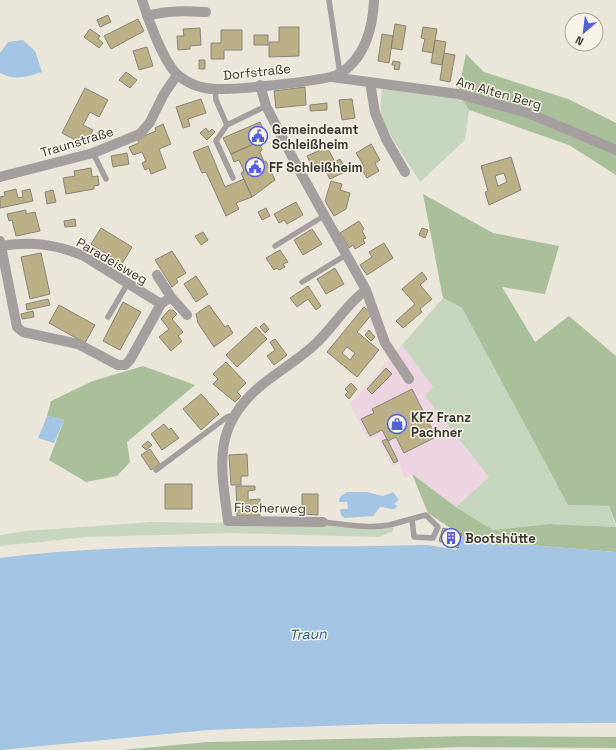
<svg xmlns="http://www.w3.org/2000/svg" width="616" height="750" viewBox="0 0 616 750" font-family="'Space Grotesk',sans-serif">
<style>
.commercial{fill:#ecd5e0}
.green{fill:#c6d5be}
.forest{fill:#a8bf9a}
.water{fill:#a4c4e4}
.building{fill:#bbaf86;stroke:#888479;fill-rule:evenodd}
.lines{fill:none;stroke-linecap:round;stroke-linejoin:round}
.lane{stroke:#a59e9f;stroke-width:5.5}
.street{stroke:#a59e9f;stroke-width:10}
.labels{text-anchor:middle;dominant-baseline:central;stroke-width:3;stroke-linejoin:round;paint-order:stroke}
.street-label{font-size:13px;fill:#383631;stroke:#f7f3e7}
.poi-label{font-size:13px;font-weight:bold;fill:#383631;stroke:#f7f3e7;text-anchor:start}
.water-label{font-size:14px;font-style:italic;fill:#2b5a85;stroke:#f7f3e7}
</style>
<rect width="100%" height="100%" fill="#eae6da"/>
<path class="commercial" d="M 402,345 L 433,387 L 425,396 L 489,477 L 456,507 L 412,474 L 405,478 L 399,464 L 392,466 L 377,436 L 367,439 L 350,404 Z"/>
<path class="green" d="M 382,82 L 458,93 L 469,110 L 465,140 L 420,182 L 380,119 Z
M 443,298 L 462,308 L 568,505 L 609,506 L 616,527 L 549,524 L 493,530 L 456,507 L 489,477 L 425,396 L 433,387 L 402,345 Z
M 151,522 L 393,526 L 393,531 L 379,537 L 231,533 L 87,537 L 0,546 L 0,535 L 27,531 Z"/>
<path class="forest" d="M 466,54 L 484,72 L 568,99 L 616,123 L 616,175 L 569,145 L 469,110 L 458,93 Z
M 423,194 L 493,233 L 559,246 L 545,294 L 502,287 L 535,342 L 569,316 L 616,356 L 616,524 L 609,506 L 568,505 L 462,308 L 443,298 Z
M 143,366 L 195,385 L 127,442 L 130,462 L 117,476 L 86,482 L 49,460 L 64,420 L 47,416 L 51,401 L 93,381 Z
M 412,474 L 456,507 L 493,530 L 549,524 L 616,527 L 616,552 L 528,545 L 493,545 L 462,536 L 428,513 Z
M 467,736 L 616,737 L 616,748 L 458,747 L 384,750 L 122,750 L 208,742 Z"/>
<path class="water" d="M 23,40 L 35,51 L 42,72 C 27,77 15,81 0,73 L 0,53 L 8,42 Z
M 47,416 L 64,420 L 54,443 L 38,438 Z
M 347,492 L 367,492 L 383,496 L 393,492 L 399,500 L 394,504 L 398,506 C 392,512 390,508 383,507 L 380,507 L 373,516 L 345,518 L 341,515 L 340,509 L 348,509 L 347,502 L 339,502 L 340,497 Z
M 462,536 L 493,545 L 528,545 L 616,552 L 616,723 L 381,724 L 208,730 L 0,750 L 0,558 C 142,540 286,549 428,545 L 457,550 Z"/>
<path class="building" d="M 108,15 L 111,22 L 100,27 L 97,20 Z
M 138,19 L 144,31 L 111,49 L 104,36 Z
M 395,24 L 406,26 L 402,50 L 391,48 Z
M 279,27 L 299,27 L 299,56 L 269,57 L 269,42 L 279,42 Z
M 423,27 L 437,29 L 433,53 L 422,51 L 425,39 L 421,38 Z
M 200,28 L 201,45 L 190,46 L 190,49 L 178,50 L 177,36 L 184,36 L 183,29 Z
M 90,29 L 100,36 L 98,39 L 103,43 L 99,48 L 84,37 Z
M 221,30 L 242,30 L 242,50 L 224,50 L 224,59 L 211,59 L 211,43 L 221,43 Z
M 382,34 L 393,36 L 389,63 L 378,61 Z
M 254,35 L 268,35 L 268,45 L 254,45 Z
M 435,40 L 446,42 L 442,65 L 431,63 Z
M 147,47 L 153,66 L 139,70 L 133,51 Z
M 444,53 L 455,55 L 450,82 L 440,80 Z
M 199,60 L 205,60 L 205,69 L 199,69 Z
M 393,61 L 400,62 L 399,70 L 394,69 L 395,65 L 392,65 Z
M 126,72 L 137,80 L 130,88 L 119,80 Z
M 305,87 L 306,105 L 276,108 L 274,91 Z
M 85,88 L 108,100 L 99,117 L 90,112 L 83,125 L 93,130 L 85,145 L 62,133 Z
M 201,99 L 206,113 L 188,119 L 190,126 L 183,128 L 176,107 Z
M 352,99 L 355,118 L 342,120 L 339,100 Z
M 327,103 L 327,110 L 310,111 L 310,105 Z
M 260,122 L 267,138 L 231,154 L 223,138 Z
M 163,124 L 171,144 L 159,149 L 166,168 L 151,174 L 149,168 L 145,170 L 142,163 L 146,161 L 142,152 L 133,155 L 129,147 L 139,143 L 137,139 L 156,131 L 155,128 Z
M 206,128 L 209,132 L 212,129 L 215,132 L 207,140 L 200,133 Z
M 259,142 L 262,150 L 260,152 L 264,162 L 266,161 L 275,180 L 252,197 L 241,173 L 244,171 L 239,160 L 234,162 L 231,154 Z
M 371,144 L 380,160 L 375,163 L 379,171 L 367,178 L 361,168 L 364,166 L 356,153 Z
M 208,146 L 225,187 L 244,179 L 252,197 L 236,203 L 239,209 L 226,216 L 206,172 L 202,173 L 193,152 Z
M 327,147 L 335,162 L 340,159 L 347,171 L 330,179 L 324,168 L 315,172 L 307,156 Z
M 127,153 L 129,164 L 113,167 L 111,156 Z
M 511,157 L 521,190 L 489,205 L 485,192 L 488,191 L 481,166 ZM 504,173 L 507,182 L 498,186 L 495,176 Z
M 91,168 L 92,177 L 98,176 L 99,185 L 94,186 L 94,189 L 66,194 L 63,178 L 75,176 L 74,171 Z
M 331,181 L 342,184 L 340,190 L 350,193 L 346,209 L 334,216 L 325,201 Z
M 16,189 L 18,198 L 23,197 L 22,191 L 30,189 L 33,201 L 0,208 L 0,197 L 5,196 L 4,192 Z
M 53,190 L 56,202 L 47,204 L 45,192 Z
M 296,202 L 303,215 L 287,224 L 284,220 L 279,223 L 274,214 Z
M 266,208 L 270,216 L 262,220 L 258,212 Z
M 26,210 L 26,214 L 35,212 L 40,231 L 16,236 L 12,220 L 9,221 L 7,214 Z
M 75,219 L 76,226 L 65,227 L 64,221 Z
M 359,221 L 364,229 L 362,231 L 366,238 L 363,239 L 365,243 L 355,249 L 353,245 L 349,248 L 340,233 Z
M 101,228 L 132,247 L 122,264 L 91,244 Z
M 422,228 L 428,230 L 425,238 L 419,235 Z
M 312,229 L 322,244 L 303,255 L 294,240 Z
M 203,232 L 208,240 L 201,245 L 195,236 Z
M 384,243 L 393,258 L 367,275 L 360,265 L 372,257 L 369,252 Z
M 280,250 L 288,262 L 283,264 L 285,267 L 279,270 L 277,268 L 274,270 L 266,258 Z
M 172,251 L 186,273 L 176,279 L 178,282 L 172,287 L 155,260 Z
M 41,253 L 50,294 L 30,299 L 21,257 Z
M 335,268 L 344,284 L 326,294 L 317,279 Z
M 422,272 L 427,279 L 420,285 L 432,299 L 420,309 L 422,312 L 403,328 L 396,321 L 415,304 L 402,289 Z
M 196,276 L 208,294 L 196,302 L 184,284 Z
M 308,286 L 321,306 L 316,310 L 308,299 L 297,307 L 290,298 Z
M 48,299 L 50,305 L 27,310 L 26,304 Z
M 123,302 L 141,312 L 120,350 L 103,341 Z
M 59,305 L 95,325 L 85,343 L 49,323 Z
M 209,305 L 225,327 L 228,325 L 233,333 L 214,347 L 198,323 L 196,314 Z
M 364,307 L 372,314 L 357,332 L 379,350 L 357,377 L 327,352 ZM 347,347 L 355,353 L 350,360 L 342,353 Z
M 169,310 L 173,310 L 177,314 L 172,319 L 183,332 L 178,336 L 182,341 L 171,351 L 159,337 L 169,329 L 161,319 Z
M 33,311 L 34,317 L 22,319 L 21,314 Z
M 264,323 L 269,329 L 265,333 L 260,327 Z
M 256,327 L 267,339 L 237,367 L 226,355 Z
M 369,330 L 375,337 L 371,341 L 365,335 Z
M 275,339 L 287,355 L 274,365 L 267,356 L 275,350 L 270,342 Z
M 226,362 L 246,383 L 237,392 L 241,396 L 235,402 L 213,384 L 218,379 L 213,374 Z
M 386,368 L 392,374 L 372,394 L 367,389 Z
M 351,383 L 357,389 L 349,399 L 345,395 L 348,392 L 345,389 Z
M 412,389 L 436,437 L 404,453 L 396,437 L 388,441 L 382,430 L 370,436 L 361,419 L 374,413 L 372,409 Z
M 201,394 L 219,414 L 201,430 L 183,409 Z
M 164,424 L 169,430 L 171,428 L 179,438 L 162,450 L 151,434 Z
M 387,439 L 398,461 L 394,463 L 382,441 Z
M 148,441 L 152,445 L 146,450 L 142,446 Z
M 150,449 L 160,464 L 151,470 L 141,455 Z
M 247,454 L 248,476 L 241,476 L 241,485 L 231,485 L 229,455 Z
M 165,484 L 192,484 L 192,509 L 165,509 Z
M 236,486 L 255,486 L 255,490 L 248,491 L 248,500 L 260,499 L 260,516 L 237,516 Z
M 302,494 L 318,494 L 318,515 L 302,514 Z
M 443,528 L 462,534 L 458,548 L 439,541 Z"/>
<g class="lines">
<path class="lane" d="M 329,0 L 340,74
M 215,89 L 216,100 L 227,125 L 266,106
M 227,125 L 216,141 L 233,178
M 93,153 L 106,179
M 275,246 L 324,216
M 302,282 L 346,255
M 108,317 L 128,283
M 156,470 L 227,417 L 234,415
M 323,522 C 344,524 368,529 389,525 C 401,522 414,518 426,515 L 438,527 L 433,538 L 414,537 L 412,519"/>
<path class="street" d="M 142,0 C 148,19 164,64 179,76 C 189,84 203,89 216,89 C 234,90 327,81 339,74 C 365,59 373,27 374,0
M 147,16 C 167,10 186,11 206,12
M 332,77 L 458,94 L 528,113 L 616,150
M 370,82 L 375,113 L 386,139 L 405,172
M 260,85 L 266,106 L 298,168 L 366,290 L 385,343 L 409,379
M 0,177 L 93,153 L 140,134 L 150,122 L 164,94 L 177,75
M 0,241 L 17,327 L 23,332 L 78,344 L 118,365 L 125,365 L 130,360 L 161,304 L 171,297 L 187,315
M 1,246 C 31,241 56,244 84,256 L 161,304
M 157,275 L 171,297
M 323,522 L 228,521 C 221,468 212,429 257,389 C 274,374 295,362 312,347 C 332,330 345,305 366,290"/>
</g>
<defs>
<symbol id="civic-ring" viewBox="-11 -11 22 22"><circle r="9.5" fill="#f7f3e7" stroke="#5460d6" stroke-width="1.5"/><path d="M-.6-6.5H3V-4.5H.6V-3L4-1V1h2V6H-6V1h2V-1L-.6-3ZM-1.2 2.5V6h2.4V2.5Z" fill="#5460d6"/></symbol>
<symbol id="shop-ring" viewBox="-11 -11 22 22"><circle r="9.5" fill="#f7f3e7" stroke="#5460d6" stroke-width="1.5"/><path d="M-5-2.5h2.3a2.7 3.5 0 0 1 5.4 0H5L5.5 6h-11ZM-1.5-2.5h3a1.5 2.3 0 0 0-3 0Z" fill="#5460d6"/></symbol>
<symbol id="building-ring" viewBox="-11 -11 22 22"><circle r="9.5" fill="#f7f3e7" stroke="#5460d6" stroke-width="1.5"/><path d="M-4-6H4V6H1V3H-1V6H-4ZM-2.5-4.3h1.7v1.8h-1.7ZM.8-4.3h1.7v1.8H.8ZM-2.5-1h1.7V.8h-1.7ZM.8-1h1.7V.8H.8Z" fill="#5460d6"/></symbol>
</defs>
<g fill-rule="evenodd">
<use href="#civic-ring" x="247" y="125" width="22" height="22"/>
<use href="#civic-ring" x="244" y="156" width="22" height="22"/>
<use href="#shop-ring" x="386" y="413" width="22" height="22"/>
<use href="#building-ring" x="440" y="527" width="22" height="22"/>
</g>
<g class="labels">
<g class="street-label">
<text transform="translate(257 72) rotate(-6)">Dorfstraße</text>
<text transform="translate(499 93) rotate(16)">Am Alten Berg</text>
<text transform="translate(77 142) rotate(-17)">Traunstraße</text>
<text transform="translate(112 261) rotate(30)">Paradeisweg</text>
<text transform="translate(270 508) rotate(1)">Fischerweg</text>
</g>
<g class="poi-label">
<text x="272" y="129">Gemeindeamt<tspan x="272" dy="15">Schleißheim</tspan></text>
<text x="269" y="167">FF Schleißheim</text>
<text x="411" y="417">KFZ Franz<tspan x="411" dy="15">Pachner</tspan></text>
<text x="465" y="538">Bootshütte</text>
</g>
<g class="water-label">
<text transform="translate(308 634) rotate(-2)">Traun</text>
</g>
</g>
<g transform="translate(584 32) rotate(208)"><circle r="19" fill="#f7f3e7" stroke="#aba79e"/>
<path d="M0-3L7 15L0 10L-7 15Z" fill="#5460d6"/>
<text y="-6" font-size="11" font-weight="bold" text-anchor="middle" fill="#383631">N</text>
</g>
</svg>
